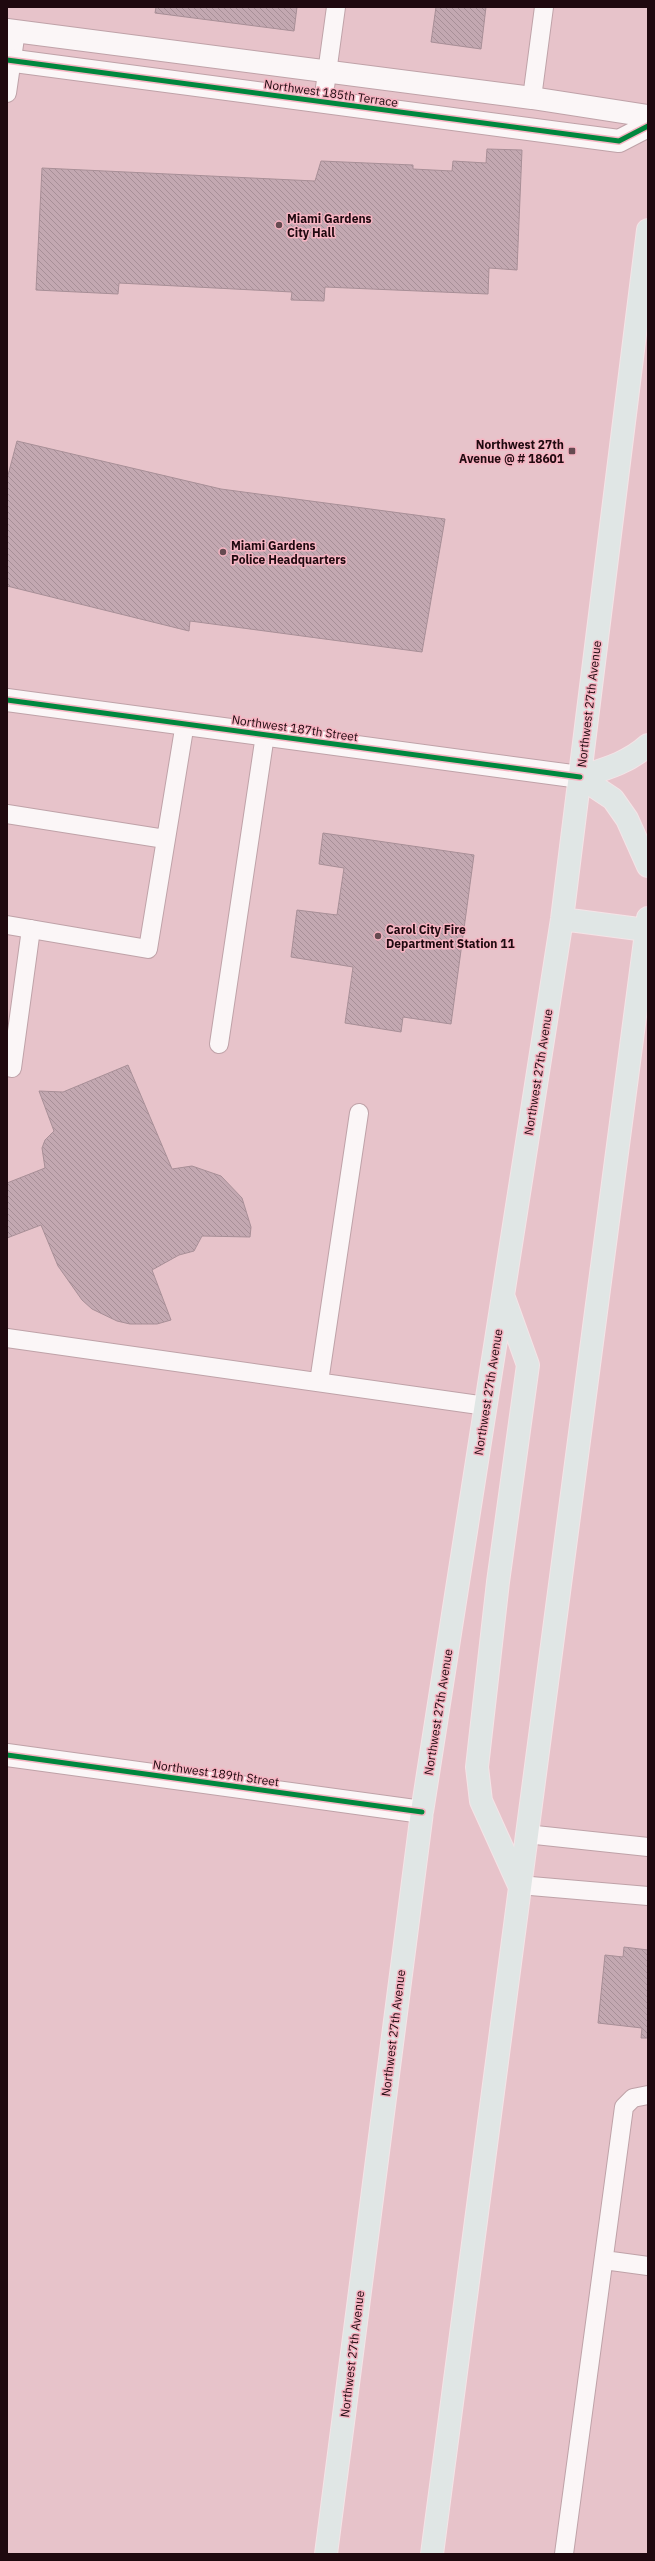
<svg xmlns="http://www.w3.org/2000/svg" width="655" height="2561" viewBox="0 0 655 2561" font-family="'IBM Plex Sans',sans-serif">
<style>
.building{fill:url(#building-back-hatch);stroke:#a88f97}
.lines{fill:none;stroke-linecap:round;stroke-linejoin:round}
.service-casing{stroke:#bfa2a8;stroke-width:20}
.minor-casing{stroke:#bfa2a8;stroke-width:24}
.primary-casing{stroke:#f4e4e7;stroke-width:24}
.service{stroke:#fbf6f7;stroke-width:18}
.minor{stroke:#fbf6f7;stroke-width:22}
.primary{stroke:#e0e6e5;stroke-width:22}
.cycleway-casing{stroke:#f6b4c2;stroke-width:8}
.cycleway{stroke:#00873e;stroke-width:5}
.poi-dot{fill:#654a50;stroke:#f6b4c2;stroke-width:1.5}
.labels{text-anchor:middle;dominant-baseline:central;stroke-width:3;stroke-linejoin:round;paint-order:stroke}
.street-label{font-size:12px;fill:#1f090f;stroke:#f6b4c2}
.poi-label{font-size:12px;font-weight:bold;fill:#1f090f;stroke:#f6b4c2;text-anchor:start}
</style>
<defs>
<pattern id="building-back-hatch" width="6" height="6" patternUnits="userSpaceOnUse"><rect width="6" height="6" fill="#c3a8b1"/><path d="M-1 5l2 2M0 0l6 6M5-1l2 2" fill="none" stroke="#a78f97"/></pattern>
</defs>
<rect width="100%" height="100%" fill="#e7c3ca"/>
<path class="building" d="M 156,7 L 297,7 L 294,31 L 155,13 Z
M 436,7 L 486,7 L 481,49 L 431,42 Z
M 487,149 L 522,150 L 517,270 L 489,268 L 488,294 L 325,287 L 324,301 L 291,300 L 292,292 L 119,283 L 118,294 L 36,290 L 42,168 L 315,181 L 321,161 L 413,165 L 413,169 L 452,171 L 453,161 L 486,163 Z
M 17,441 L 221,489 L 445,519 L 422,652 L 190,621 L 189,631 L 7,586 L 7,479 Z
M 323,833 L 474,855 L 451,1024 L 403,1017 L 401,1032 L 345,1023 L 353,967 L 291,957 L 297,910 L 337,915 L 344,868 L 319,864 Z
M 128,1065 L 172,1169 L 192,1166 L 221,1176 L 242,1198 L 251,1227 L 250,1237 L 202,1236 L 194,1251 L 179,1255 L 152,1270 L 171,1320 L 157,1324 L 130,1324 L 117,1321 L 92,1309 L 82,1300 L 58,1266 L 41,1225 L 7,1238 L 7,1183 L 45,1168 L 42,1148 L 45,1140 L 54,1131 L 39,1091 L 63,1092 Z
M 624,1947 L 648,1950 L 648,2038 L 641,2038 L 642,2028 L 598,2023 L 605,1955 L 623,1957 Z"/>
<g class="lines">
<defs>
<path id="service" d="M 7,93 L 16,31
M 532,98 L 544,7
M 323,102 L 336,7
M 7,814 L 165,839
M 7,925 L 148,949 L 185,723
M 219,1044 L 265,735
M 7,1067 L 12,1068 L 31,929
M 7,1338 L 486,1406
M 319,1382 L 359,1113
M 526,1834 L 648,1847
M 519,1885 L 648,1896
M 604,2260 L 648,2266
M 564,2554 L 624,2107 L 633,2098 L 648,2095"/>
<path id="minor" d="M 7,30 L 532,98 L 648,116
M 7,60 L 619,141 L 648,126
M 7,700 L 580,777
M 7,1755 L 422,1812"/>
<path id="primary" d="M 580,777 L 613,799 L 627,819 L 648,866
M 580,777 C 605,769 628,763 648,745
M 562,919 L 646,930
M 504,1298 L 528,1365 L 498,1582 L 477,1767 L 481,1801 L 519,1885
M 326,2554 L 422,1812 L 562,919 L 648,230
M 432,2554 L 648,918"/>
</defs>
<use href="#service" class="service-casing"/>
<use href="#minor" class="minor-casing"/>
<use href="#primary" class="primary-casing"/>
<use href="#service" class="service"/>
<use href="#minor" class="minor"/>
<use href="#primary" class="primary"/>
<defs>
<path id="cycleway" d="M 7,60 L 619,141 L 648,126
M 7,700 L 580,777
M 7,1755 L 422,1812"/>
</defs>
<use href="#cycleway" class="cycleway-casing"/>
<use href="#cycleway" class="cycleway"/>
</g>
<g class="poi-dot">
<circle cx="279" cy="225" r="4"/>
<rect x="568" y="447" width="8" height="8" rx="2"/>
<circle cx="223" cy="552" r="4"/>
<circle cx="378" cy="936" r="4"/>
</g>
<g class="labels">
<g class="street-label">
<text transform="translate(331 93) rotate(8)">Northwest 185th Terrace</text>
<text transform="translate(589 704) rotate(-83)">Northwest 27th Avenue</text>
<text transform="translate(295 728) rotate(8)">Northwest 187th Street</text>
<text transform="translate(538 1072) rotate(-81)">Northwest 27th Avenue</text>
<text transform="translate(488 1392) rotate(-81)">Northwest 27th Avenue</text>
<text transform="translate(438 1712) rotate(-81)">Northwest 27th Avenue</text>
<text transform="translate(216 1773) rotate(8)">Northwest 189th Street</text>
<text transform="translate(393 2033) rotate(-83)">Northwest 27th Avenue</text>
<text transform="translate(352 2354) rotate(-83)">Northwest 27th Avenue</text>
</g>
<g class="poi-label">
<text x="287" y="218">Miami Gardens<tspan x="287" dy="14">City Hall</tspan></text>
<text x="564" y="444" text-anchor="end">Northwest 27th<tspan x="564" dy="14">Avenue @ # 18601</tspan></text>
<text x="231" y="545">Miami Gardens<tspan x="231" dy="14">Police Headquarters</tspan></text>
<text x="386" y="929">Carol City Fire<tspan x="386" dy="14">Department Station 11</tspan></text>
</g>
</g>
<rect width="655" height="2561" fill="none" stroke="#1f090f" stroke-width="16"/>
</svg>
